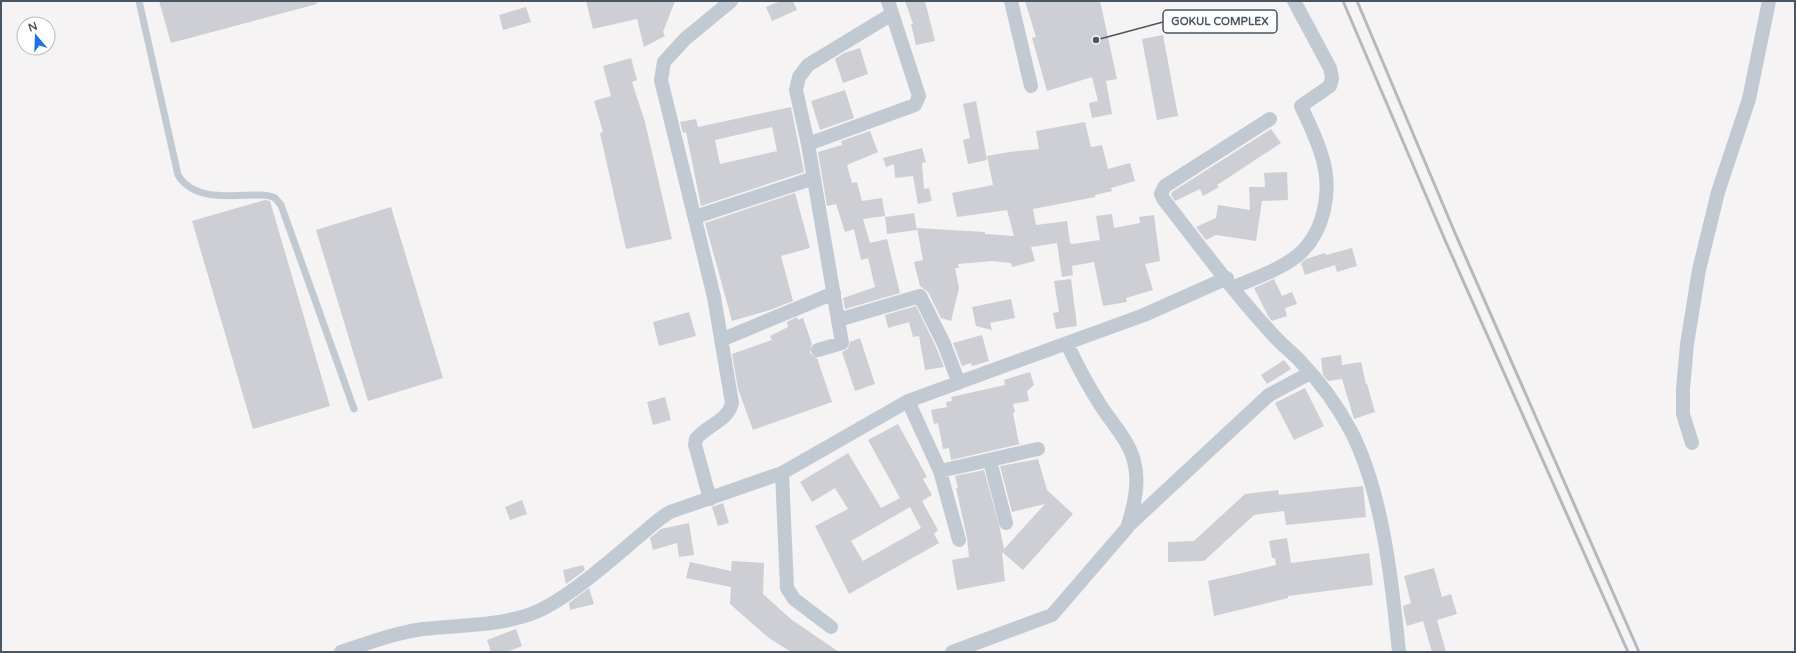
<svg xmlns="http://www.w3.org/2000/svg" width="1796" height="653" viewBox="0 0 1796 653" font-family="'Varela Round',sans-serif">
<style>
.building{fill:#cdcfd5;fill-rule:evenodd}
.lines{fill:none;stroke-linecap:round;stroke-linejoin:round}
.service{stroke:#c1cad2;stroke-width:7}
.minor{stroke:#c1cad2;stroke-width:14}
.rail{stroke:#b5b8bd;stroke-width:3}
.leader{fill:none;stroke:#4a5661;stroke-width:1.5}
.callout-dot{fill:#4a5661;stroke:#fff;stroke-width:1.5}
.callout{fill:#fff;stroke:#4a5661;stroke-width:1.5}
.callout-label{font-size:11px;text-anchor:middle;font-weight:bold;fill:#4a5661}
</style>
<rect width="100%" height="100%" fill="#f5f3f3"/>
<path class="building" d="M 159,1 L 316,1 L 317,4 L 171,43 Z
M 586,1 L 675,1 L 663,32 L 665,36 L 644,47 L 637,19 L 593,29 Z
M 781,1 L 793,1 L 797,10 L 772,21 L 766,7 Z
M 905,1 L 925,1 L 935,41 L 916,45 L 911,24 L 913,24 Z
M 1025,1 L 1100,1 L 1117,79 L 1106,81 L 1112,114 L 1092,118 L 1089,103 L 1098,101 L 1092,77 L 1047,91 L 1032,38 L 1036,37 Z
M 526,7 L 531,22 L 503,30 L 499,15 Z
M 1163,35 L 1178,116 L 1157,120 L 1142,39 Z
M 860,48 L 868,74 L 843,83 L 835,59 L 844,53 Z
M 631,58 L 637,80 L 632,82 L 645,122 L 672,239 L 626,249 L 600,133 L 603,132 L 594,101 L 611,96 L 603,66 Z
M 845,90 L 854,118 L 820,130 L 811,101 Z
M 976,101 L 987,160 L 968,164 L 963,140 L 970,138 L 963,104 Z
M 791,107 L 804,172 L 701,206 L 686,132 L 683,133 L 680,122 L 696,119 L 698,127 ZM 772,127 L 777,151 L 720,164 L 715,140 Z
M 1085,122 L 1091,147 L 1102,145 L 1108,169 L 1130,163 L 1135,181 L 1111,188 L 1112,191 L 1095,195 L 1095,197 L 1033,209 L 1036,225 L 1067,221 L 1070,243 L 1073,244 L 1100,240 L 1096,216 L 1112,214 L 1114,228 L 1140,223 L 1139,217 L 1154,215 L 1160,261 L 1145,264 L 1153,290 L 1126,298 L 1127,302 L 1103,306 L 1094,262 L 1072,266 L 1073,275 L 1062,277 L 1057,243 L 1031,247 L 1035,261 L 1012,267 L 1011,263 L 992,261 L 958,264 L 959,268 L 955,268 L 959,288 L 951,321 L 941,318 L 928,292 L 920,286 L 914,262 L 923,260 L 917,228 L 985,232 L 985,234 L 1014,236 L 1007,210 L 957,217 L 952,193 L 993,185 L 987,156 L 1009,152 L 1039,149 L 1036,131 Z
M 1271,129 L 1281,143 L 1217,185 L 1219,187 L 1203,196 L 1200,189 L 1175,201 L 1171,195 L 1172,192 Z
M 870,131 L 878,152 L 847,165 L 852,183 L 857,182 L 862,201 L 882,198 L 885,216 L 863,219 L 870,243 L 887,239 L 900,293 L 845,309 L 843,298 L 875,287 L 868,258 L 861,260 L 854,229 L 845,232 L 836,204 L 827,206 L 818,152 L 842,145 L 841,141 Z
M 922,148 L 926,162 L 922,163 L 924,189 L 929,188 L 932,201 L 918,204 L 913,176 L 895,178 L 894,164 L 886,167 L 883,158 Z
M 1287,172 L 1288,200 L 1262,201 L 1256,241 L 1216,235 L 1206,240 L 1196,227 L 1216,218 L 1218,205 L 1250,210 L 1249,187 L 1265,187 L 1264,173 Z
M 795,193 L 810,248 L 781,256 L 793,301 L 770,310 L 732,321 L 705,223 Z
M 265,200 L 270,201 L 330,406 L 253,429 L 192,221 Z
M 391,207 L 443,378 L 368,401 L 316,230 Z
M 914,213 L 917,230 L 887,234 L 885,217 Z
M 1352,248 L 1357,266 L 1337,272 L 1335,265 L 1305,275 L 1301,263 L 1306,259 L 1325,253 L 1326,255 Z
M 1071,279 L 1077,326 L 1056,329 L 1053,313 L 1059,312 L 1054,281 Z
M 1274,279 L 1282,296 L 1292,292 L 1297,304 L 1285,308 L 1287,316 L 1272,321 L 1268,316 L 1254,288 Z
M 1011,299 L 1015,318 L 990,323 L 992,330 L 976,326 L 972,307 Z
M 916,306 L 936,347 L 944,367 L 925,370 L 919,336 L 913,337 L 909,322 L 888,328 L 885,315 Z
M 689,312 L 696,336 L 659,346 L 653,322 Z
M 797,317 L 798,320 L 803,318 L 812,344 L 810,353 L 817,358 L 832,402 L 753,430 L 738,389 L 732,354 L 772,340 L 770,336 L 788,327 L 787,322 Z
M 982,335 L 989,361 L 972,366 L 971,363 L 962,366 L 953,343 Z
M 860,338 L 875,384 L 855,391 L 842,352 L 848,349 L 850,342 Z
M 1341,355 L 1342,365 L 1361,362 L 1366,384 L 1367,384 L 1375,412 L 1354,419 L 1342,379 L 1328,381 L 1323,375 L 1321,358 Z
M 1284,360 L 1291,369 L 1267,384 L 1261,375 Z
M 1030,372 L 1034,385 L 1027,391 L 1029,401 L 1013,404 L 1015,412 L 1013,413 L 1019,444 L 1025,443 L 951,460 L 949,448 L 943,449 L 938,423 L 934,424 L 931,410 L 947,407 L 946,402 L 952,401 L 951,397 L 1005,385 L 1004,380 Z
M 1305,388 L 1324,426 L 1294,440 L 1275,403 Z
M 665,397 L 671,420 L 653,425 L 647,402 Z
M 898,424 L 927,477 L 923,479 L 932,495 L 922,501 L 938,530 L 934,534 L 939,543 L 849,594 L 815,526 L 848,509 L 835,488 L 812,502 L 800,482 L 848,453 L 881,508 L 900,498 L 868,440 ZM 910,507 L 921,528 L 863,561 L 851,541 Z
M 1038,459 L 1047,490 L 1073,514 L 1023,570 L 1002,552 L 1005,581 L 957,590 L 952,560 L 969,557 L 967,538 L 956,488 L 958,488 L 955,476 L 984,470 L 1000,529 L 1004,549 L 1045,504 L 1012,512 L 1000,466 Z
M 1363,486 L 1366,517 L 1286,525 L 1284,511 L 1254,515 L 1204,561 L 1168,562 L 1168,542 L 1194,541 L 1245,494 L 1278,490 L 1279,495 Z
M 522,500 L 527,514 L 510,520 L 505,507 Z
M 723,503 L 729,523 L 718,526 L 712,507 Z
M 689,523 L 694,555 L 679,557 L 677,543 L 653,550 L 650,538 L 661,529 Z
M 1287,538 L 1291,563 L 1369,553 L 1373,585 L 1288,596 L 1288,598 L 1214,616 L 1208,581 L 1276,565 L 1275,558 L 1272,558 L 1269,541 Z
M 732,561 L 764,563 L 763,594 L 792,620 L 839,652 L 791,652 L 769,638 L 730,604 L 731,587 L 686,578 L 690,562 L 731,571 Z
M 583,565 L 585,570 L 566,584 L 563,570 Z
M 1434,568 L 1442,597 L 1451,594 L 1457,614 L 1437,620 L 1446,652 L 1432,652 L 1423,621 L 1407,626 L 1404,614 L 1403,606 L 1411,603 L 1404,576 Z
M 589,588 L 594,604 L 570,610 L 569,603 Z
M 516,629 L 522,646 L 507,652 L 491,652 L 487,640 Z"/>
<g class="lines">
<path class="service" d="M 139,1 L 178,175 C 193,200 227,196 253,195 C 260,195 269,194 275,198 C 277,200 279,203 281,205 L 354,409"/>
<path class="minor" d="M 1011,1 L 1031,86
M 1270,119 L 1165,186 L 1161,194 L 1164,200 C 1200,246 1235,294 1275,337 C 1283,346 1293,353 1301,362 C 1320,382 1338,407 1351,431 C 1383,494 1392,582 1399,652
M 808,144 L 915,105 L 919,96 L 888,1
M 695,217 L 814,178
M 1234,287 C 1255,278 1279,270 1297,256 C 1324,234 1332,192 1323,160 C 1318,141 1309,123 1301,106 L 1330,86 L 1332,78 L 1330,68 L 1294,1
M 838,320 L 920,296 L 944,344 L 959,383
M 721,340 L 834,293
M 818,350 L 842,343 L 808,144 L 796,90 L 799,77 L 808,65 L 892,14
M 908,401 L 940,471 L 959,540
M 1692,443 L 1683,414 L 1683,389 L 1687,344 L 1699,270 L 1718,192 L 1749,99 L 1769,1
M 990,461 L 1006,523
M 940,471 L 1038,449
M 782,473 L 787,588 L 794,599 L 831,627
M 710,499 L 695,445 L 696,439 C 707,425 728,421 732,403 L 714,297 L 661,80 L 664,62 L 685,39 L 731,1
M 1128,526 L 1269,395 L 1310,373
M 341,652 C 368,643 394,633 423,629 C 459,625 497,626 531,614 C 564,602 610,561 637,538 C 648,529 658,519 670,512 L 782,473 L 908,401 L 1144,315 L 1227,278
M 952,652 L 1052,615 L 1127,528 C 1134,507 1140,483 1134,461 C 1129,441 1112,423 1101,406 C 1088,386 1077,365 1067,344"/>
<path class="rail" d="M 1343,1 L 1445,240 L 1628,652
M 1357,1 L 1455,233 L 1639,652"/>
</g>
<path class="leader" d="M1096 40L1163 22"/>
<circle class="callout-dot" cx="1096" cy="40" r="4"/>
<rect class="callout" x="1163" y="10" width="114" height="23" rx="4"/>
<g class="callout-label">
<text x="1220" y="25">GOKUL COMPLEX</text>
</g>
<rect width="1796" height="653" fill="none" stroke="#4a5661" stroke-width="4"/>
<g transform="translate(36 36) rotate(341)"><circle r="19" fill="#ffffff" stroke="#b7bbc0"/>
<path d="M0-3L7 15L0 10L-7 15Z" fill="#1a73e8"/>
<text y="-6" font-size="11" font-weight="bold" text-anchor="middle" fill="#4a5661">N</text>
</g>
</svg>
